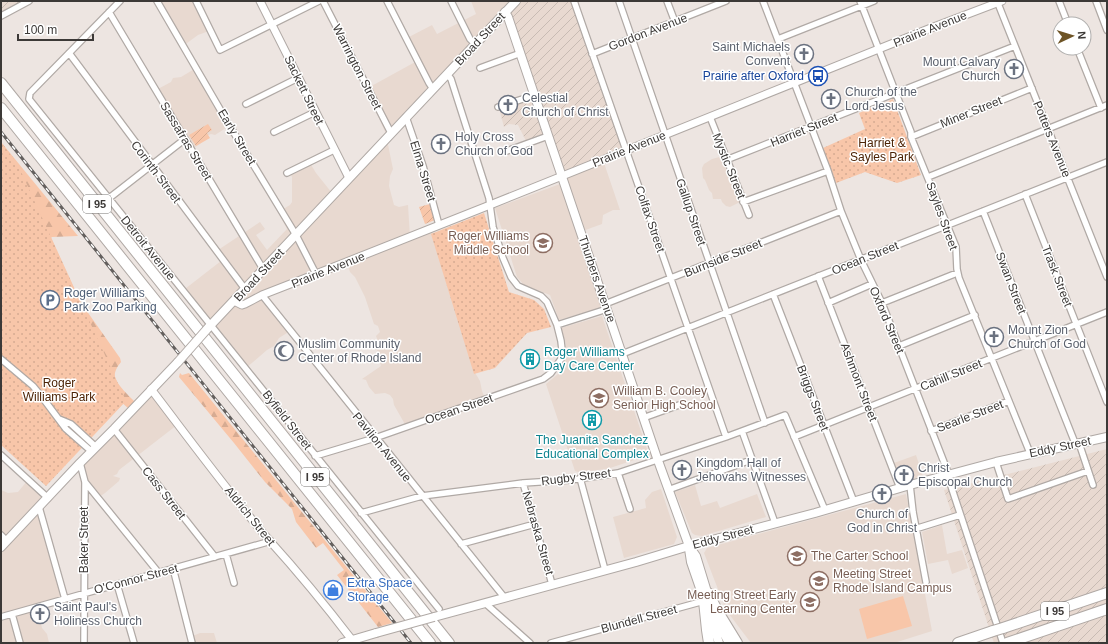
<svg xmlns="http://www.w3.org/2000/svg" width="1108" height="644" viewBox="0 0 1108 644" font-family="Helvetica,sans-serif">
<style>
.built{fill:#e8d9d0}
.industrial{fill:url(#industrial-furrows)}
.grass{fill:#f8c6a9}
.forest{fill:url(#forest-firs)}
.park{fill:url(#park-dots)}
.garden{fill:url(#garden-furrows)}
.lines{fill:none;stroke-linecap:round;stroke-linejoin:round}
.minor-casing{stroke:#b0a9a5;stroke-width:8}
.tertiary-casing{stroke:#b0a9a5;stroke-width:9}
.secondary-casing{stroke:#b0a9a5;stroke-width:10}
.primary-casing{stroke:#b0a9a5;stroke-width:10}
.motorway-casing{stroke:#b0a9a5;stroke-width:12}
.minor{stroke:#fff;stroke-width:5.5}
.tertiary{stroke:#fff;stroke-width:7}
.secondary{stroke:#fff;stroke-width:8}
.primary{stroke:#fff;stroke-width:8}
.motorway{stroke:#fff;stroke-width:10}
.rail-casing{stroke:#64605e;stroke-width:3}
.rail{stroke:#fff;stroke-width:1.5;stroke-dasharray:4.5;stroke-linecap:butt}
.secondary-bridge-casing{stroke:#b0a9a5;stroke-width:10;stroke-linecap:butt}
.primary-bridge-casing{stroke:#b0a9a5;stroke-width:10;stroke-linecap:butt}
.motorway-bridge-casing{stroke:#b0a9a5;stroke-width:12;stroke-linecap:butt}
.secondary-bridge{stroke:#fff;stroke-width:8}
.primary-bridge{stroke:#fff;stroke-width:8}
.motorway-bridge{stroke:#fff;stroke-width:10}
.labels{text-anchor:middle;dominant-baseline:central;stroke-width:3;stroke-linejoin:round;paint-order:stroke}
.shield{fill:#fff;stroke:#767473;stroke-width:1}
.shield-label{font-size:11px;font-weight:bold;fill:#3c3937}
.street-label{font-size:12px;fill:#3c3937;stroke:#fff}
.worship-label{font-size:12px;fill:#5b616d;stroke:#fff;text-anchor:start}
.transit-label{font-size:12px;fill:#164399;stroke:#fff;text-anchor:end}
.park-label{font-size:12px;fill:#4c2305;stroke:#fff}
.education-label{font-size:12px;fill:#785e54;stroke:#fff;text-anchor:start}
.service-label{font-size:12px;fill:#4e5e75;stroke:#fff;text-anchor:start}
.culture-label{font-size:12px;fill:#0d838f;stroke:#fff;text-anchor:start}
.shop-label{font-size:12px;fill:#366cbe;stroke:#fff;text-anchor:start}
</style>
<defs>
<pattern id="industrial-furrows" width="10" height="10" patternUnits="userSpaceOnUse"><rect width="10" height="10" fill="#e8d9d0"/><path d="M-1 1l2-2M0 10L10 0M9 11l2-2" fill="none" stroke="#c8bbb3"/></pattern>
<pattern id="forest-firs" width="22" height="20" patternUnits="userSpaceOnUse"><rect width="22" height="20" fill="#f8c6a9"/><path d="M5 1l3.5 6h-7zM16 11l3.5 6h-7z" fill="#d6ab92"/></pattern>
<pattern id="park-dots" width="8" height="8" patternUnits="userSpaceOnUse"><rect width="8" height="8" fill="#f8c6a9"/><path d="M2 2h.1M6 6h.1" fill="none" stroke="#d6ab92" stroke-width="1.8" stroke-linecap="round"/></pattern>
<pattern id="garden-furrows" width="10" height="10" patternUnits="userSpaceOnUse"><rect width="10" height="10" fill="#f8c6a9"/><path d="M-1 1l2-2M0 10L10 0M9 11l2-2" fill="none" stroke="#d6ab92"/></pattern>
</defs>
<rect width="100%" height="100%" fill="#ede5e1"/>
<path class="built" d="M 157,1 L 195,1 L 209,31 L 198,35 L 183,46 Z
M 471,1 L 511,1 L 386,134 L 366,89 L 417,61 L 407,38 L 432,25 L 437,34 L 476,14 Z
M 196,68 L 229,126 L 215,135 L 211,134 L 206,136 L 200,144 L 190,150 L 156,90 L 171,82 L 173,78 L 181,77 Z
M 386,135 L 393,169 L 390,176 L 389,186 L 394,205 L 399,207 L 408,205 L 410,237 L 431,229 L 435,238 L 474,371 L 480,381 L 482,391 L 485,399 L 406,426 L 394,405 L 393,399 L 390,395 L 385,393 L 375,394 L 369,387 L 366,380 L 362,379 L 381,366 L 380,362 L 382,362 L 382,357 L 375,348 L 375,345 L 378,341 L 376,336 L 380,332 L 378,326 L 374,324 L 365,297 L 355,277 L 350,272 L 347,263 L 263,293 L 290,331 L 279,338 L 274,346 L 267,350 L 246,368 L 181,292 L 221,261 L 215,252 L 260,222 L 265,229 L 256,235 L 267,250 L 287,229 L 278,212 L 290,205 L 292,202 L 292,177 L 290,173 L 310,163 L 316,173 L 332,193 Z
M 723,156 L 740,202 L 730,207 L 726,206 L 722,202 L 721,199 L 713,199 L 712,193 L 709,190 L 705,180 L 703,178 L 702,168 L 704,164 L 712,159 Z
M 603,160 L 620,210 L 613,210 L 603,215 L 602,224 L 580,232 L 561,176 Z
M 560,184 L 603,307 L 559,320 L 550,295 L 524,285 L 517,277 L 495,208 Z
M 602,316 L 649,455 L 607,469 L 578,472 L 575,471 L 546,384 L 558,374 L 563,365 L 565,357 L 566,344 L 561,328 Z
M 149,389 L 177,425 L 119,470 L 117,474 L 113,476 L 120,478 L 119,481 L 105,493 L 95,500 L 85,489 L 82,460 Z
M 916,455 L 923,476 L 901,482 L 894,463 Z
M 27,481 L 46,498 L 37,509 L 64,598 L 37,608 L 42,628 L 47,634 L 49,643 L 1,643 L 1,490 L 8,493 L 18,492 Z
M 695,485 L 701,506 L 717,501 L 720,508 L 757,494 L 766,517 L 702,536 L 695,535 L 692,533 L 675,492 Z
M 661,489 L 677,537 L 674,544 L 624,558 L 613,517 L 646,508 L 645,500 L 652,492 Z
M 906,494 L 932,631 L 894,643 L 751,643 L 726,610 L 704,553 L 707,548 Z
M 942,525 L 947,554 L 962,550 L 968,568 L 952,574 L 948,560 L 928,564 L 922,532 Z
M 200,633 L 214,633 L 217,643 L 192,643 L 190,637 Z"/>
<path class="industrial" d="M 1,1 L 31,1 L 1,16 Z
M 511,1 L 573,1 L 625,149 L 562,176 L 548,137 L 527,143 L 518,125 L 509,124 L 504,127 L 499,108 L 533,96 L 506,11 Z
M 1107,449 L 1107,643 L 994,643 L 944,490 Z"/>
<path class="grass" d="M 903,596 L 912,626 L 867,639 L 859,609 Z"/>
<path class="forest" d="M 1,142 L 78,236 L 52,237 L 51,238 L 79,300 L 120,358 L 121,362 C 118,366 114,371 115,377 C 117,385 129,396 135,402 L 129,409 L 120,401 L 1,163 Z
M 180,373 L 182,375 L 189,373 L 392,623 L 378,627 L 337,575 L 344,570 L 323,543 L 316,548 L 296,522 L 292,509 L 265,482 L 234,443 L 179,377 Z"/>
<path class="park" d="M 893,99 L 921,175 L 897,183 L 865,172 L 836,183 L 823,148 L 865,129 L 859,113 Z
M 1,142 L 18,165 L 126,401 L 46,486 L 1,445 Z
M 484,213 L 509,292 L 534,300 L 544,309 L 551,327 L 527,333 L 495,368 L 474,374 L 431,234 Z"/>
<path class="garden" d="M 208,124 L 212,130 L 207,133 L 210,138 L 196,146 L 189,135 Z
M 430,204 L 435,220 L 425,224 L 419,207 Z"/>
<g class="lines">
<defs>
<path id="minor" d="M 120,1 L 30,93 L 29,99 L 439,609
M 157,1 L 228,123 L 296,235 L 316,274
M 196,1 L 220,50 L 319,1
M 323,1 L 391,133
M 387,1 L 429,83 L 433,89
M 451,1 L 470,39 L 475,44
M 574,1 L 726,437
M 619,1 L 765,423
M 667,1 L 675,22
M 763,1 L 828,171 L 841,211 L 861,260 L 882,303 L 947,470 L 949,480 L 1003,643
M 860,1 L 911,132 L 911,137 L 956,247 L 957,269 L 959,278 L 1030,453
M 997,1 L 1107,277
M 1059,1 L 1068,24
M 1096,1 L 1107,30
M 109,12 L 263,269
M 1,16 L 29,1
M 778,39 L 874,1
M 1077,48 L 1101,108
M 69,53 L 245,289
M 592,54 L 726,1
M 480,68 L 521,53
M 246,104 L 298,78
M 498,107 L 535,95
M 406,117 L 423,166 L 439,225
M 710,117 L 749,215
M 274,132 L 315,112
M 911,137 L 1032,88
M 507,151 L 548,136
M 726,160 L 1015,46
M 287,173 L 334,150
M 928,177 L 1107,105
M 1025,194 L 1107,402
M 108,199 L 185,139
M 743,202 L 828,171
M 983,211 L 1075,443
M 818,276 L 900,488
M 773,294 L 854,502
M 262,295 L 504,597
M 828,303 L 872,284
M 882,303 L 957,273
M 605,304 L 841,211
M 557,325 L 607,309
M 899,346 L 975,315
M 622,354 L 1107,162
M 1,359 L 33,386 L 42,397 L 66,429 L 91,451
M 643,418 L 679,405
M 59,419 L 71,424 L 96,447
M 114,429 L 215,557
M 742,431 L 775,523
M 931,431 L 1009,401
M 794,437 L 1107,312
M 1079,443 L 1093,485
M 1,455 L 48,498
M 315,456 L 375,438 L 543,379 L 551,373 L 561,359 L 562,350 L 561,341 L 557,325 L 547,302 L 541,296 L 518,286 L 511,277 L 503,258 L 493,227 L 489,198 L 451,79 L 447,74
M 996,462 L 1008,499 L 1088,471
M 80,463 L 85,482 L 84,643
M 618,473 L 630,509
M 580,478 L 605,570
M 85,482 L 158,572
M 523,483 L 552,584
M 910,485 L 913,512 L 926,582
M 668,490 L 751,460
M 39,507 L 65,599
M 361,513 L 422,496 L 523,483 L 570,480 L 618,473 L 726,437 L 785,415 L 825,510
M 915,529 L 960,515
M 1,535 L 7,541
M 461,544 L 535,524
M 226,554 L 234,583
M 173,568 L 192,643
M 117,584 L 134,643
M 485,603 L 530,643
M 12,614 L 20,643
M 1,617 L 271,541
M 551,643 L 704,601"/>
<path id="tertiary" d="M 260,1 L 349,178
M 234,301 L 242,305 L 245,304 L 262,295 L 316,274 L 490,205 L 931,28 L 1002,1
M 151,389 C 190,440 228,492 269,540 C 298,572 326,606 352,640"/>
<path id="secondary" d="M 434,617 L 636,562 L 689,546 L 656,455 L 508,17 L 505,12
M 342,643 L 376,633"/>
<path id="primary" d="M 208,328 L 516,1
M 689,546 L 815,513 L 910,485 L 996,462 L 1107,437
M 689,546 L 696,556 L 714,615 L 729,643
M 1,547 L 80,463 L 114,429 L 178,362
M 689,549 L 691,562 L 719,643"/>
<path id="motorway" d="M 1,83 L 449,643
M 1,108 L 430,643
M 708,593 L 718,612 L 737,643
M 704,601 L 707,630 L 709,643
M 1003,628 L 1107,593
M 958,643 L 993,631
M 1007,643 L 1107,609"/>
</defs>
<use href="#minor" class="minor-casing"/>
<use href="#tertiary" class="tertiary-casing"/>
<use href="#secondary" class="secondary-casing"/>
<use href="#primary" class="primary-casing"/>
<use href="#motorway" class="motorway-casing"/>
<use href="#minor" class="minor"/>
<use href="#tertiary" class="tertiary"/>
<use href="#secondary" class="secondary"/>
<use href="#primary" class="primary"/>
<use href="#motorway" class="motorway"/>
<defs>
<path id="rail" d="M 1,132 L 411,643"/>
</defs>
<use href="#rail" class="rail-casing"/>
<use href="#rail" class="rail"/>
<defs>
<path id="secondary-bridge" d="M 376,633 L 434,617"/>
<path id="primary-bridge" d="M 178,362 L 208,328"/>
<path id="motorway-bridge" d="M 993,631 L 1003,628"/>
</defs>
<use href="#secondary-bridge" class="secondary-bridge-casing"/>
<use href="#primary-bridge" class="primary-bridge-casing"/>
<use href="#motorway-bridge" class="motorway-bridge-casing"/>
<use href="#secondary-bridge" class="secondary-bridge"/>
<use href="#primary-bridge" class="primary-bridge"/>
<use href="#motorway-bridge" class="motorway-bridge"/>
</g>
<defs>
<symbol id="church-ring" viewBox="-11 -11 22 22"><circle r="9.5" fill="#fff" stroke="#6b7280" stroke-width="1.5"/><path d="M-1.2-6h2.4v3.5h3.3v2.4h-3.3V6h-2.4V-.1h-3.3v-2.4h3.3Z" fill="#6b7280"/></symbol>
<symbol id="bus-ring" viewBox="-11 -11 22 22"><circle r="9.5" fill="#fff" stroke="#1a4fb4" stroke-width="1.5"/><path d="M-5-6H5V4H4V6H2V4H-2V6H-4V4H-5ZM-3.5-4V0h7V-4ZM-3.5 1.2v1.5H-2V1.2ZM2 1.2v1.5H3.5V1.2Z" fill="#1a4fb4"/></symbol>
<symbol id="school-ring" viewBox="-11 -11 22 22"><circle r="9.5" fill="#fff" stroke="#8d6e63" stroke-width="1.5"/><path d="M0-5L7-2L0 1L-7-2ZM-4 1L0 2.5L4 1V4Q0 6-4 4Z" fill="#8d6e63"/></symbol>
<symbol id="parking-ring" viewBox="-11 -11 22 22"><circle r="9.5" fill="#fff" stroke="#5c6f8a" stroke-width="1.5"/><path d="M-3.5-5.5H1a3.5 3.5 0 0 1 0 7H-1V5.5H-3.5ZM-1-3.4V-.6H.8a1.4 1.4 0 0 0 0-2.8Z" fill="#5c6f8a"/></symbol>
<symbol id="mosque-ring" viewBox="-11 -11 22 22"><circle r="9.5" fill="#fff" stroke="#6b7280" stroke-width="1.5"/><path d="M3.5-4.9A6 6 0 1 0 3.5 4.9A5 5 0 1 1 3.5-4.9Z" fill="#6b7280"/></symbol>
<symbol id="building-ring" viewBox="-11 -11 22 22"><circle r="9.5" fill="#fff" stroke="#0f9aa8" stroke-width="1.5"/><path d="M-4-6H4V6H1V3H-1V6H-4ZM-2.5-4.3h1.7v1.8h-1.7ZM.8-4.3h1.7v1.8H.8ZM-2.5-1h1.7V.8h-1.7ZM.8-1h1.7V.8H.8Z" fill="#0f9aa8"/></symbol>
<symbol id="shop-ring" viewBox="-11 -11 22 22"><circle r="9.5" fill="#fff" stroke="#3f7fe0" stroke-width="1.5"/><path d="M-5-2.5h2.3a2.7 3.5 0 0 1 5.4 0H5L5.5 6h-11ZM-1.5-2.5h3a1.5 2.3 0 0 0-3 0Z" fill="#3f7fe0"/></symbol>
</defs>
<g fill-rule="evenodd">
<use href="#church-ring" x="793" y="43" width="22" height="22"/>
<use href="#church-ring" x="1003" y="58" width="22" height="22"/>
<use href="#bus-ring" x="807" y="65" width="22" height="22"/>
<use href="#church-ring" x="820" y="88" width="22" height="22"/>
<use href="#church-ring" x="497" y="94" width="22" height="22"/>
<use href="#church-ring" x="430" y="133" width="22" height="22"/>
<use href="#school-ring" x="532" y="232" width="22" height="22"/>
<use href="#parking-ring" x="39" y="289" width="22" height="22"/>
<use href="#church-ring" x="983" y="326" width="22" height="22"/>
<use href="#mosque-ring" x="273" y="340" width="22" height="22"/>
<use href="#building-ring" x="519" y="348" width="22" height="22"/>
<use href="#school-ring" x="588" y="387" width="22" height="22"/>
<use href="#building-ring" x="581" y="409" width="22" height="22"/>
<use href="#church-ring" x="671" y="459" width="22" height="22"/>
<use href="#church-ring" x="893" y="464" width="22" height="22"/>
<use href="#church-ring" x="871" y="483" width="22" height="22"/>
<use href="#school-ring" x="786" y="545" width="22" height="22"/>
<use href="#school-ring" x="808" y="570" width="22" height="22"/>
<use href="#shop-ring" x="322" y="579" width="22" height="22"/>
<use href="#school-ring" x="799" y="591" width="22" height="22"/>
<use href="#church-ring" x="29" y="603" width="22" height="22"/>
</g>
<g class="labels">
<g class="shield">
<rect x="83" y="195" width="28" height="18" rx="3"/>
<rect x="301" y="468" width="28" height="18" rx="3"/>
<rect x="1041" y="602" width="28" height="18" rx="3"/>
</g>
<g class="shield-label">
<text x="97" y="204">I 95</text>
<text x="315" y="477">I 95</text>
<text x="1055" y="611">I 95</text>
</g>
<g class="street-label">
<text transform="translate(930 29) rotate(-22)">Prairie Avenue</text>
<text transform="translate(648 32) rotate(-21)">Gordon Avenue</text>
<text transform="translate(480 39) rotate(-47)">Broad Street</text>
<text transform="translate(357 67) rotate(63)">Warrington Street</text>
<text transform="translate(304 90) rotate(64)">Sackett Street</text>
<text transform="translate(971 112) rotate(-22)">Miner Street</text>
<text transform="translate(804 130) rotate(-22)">Harriet Street</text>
<text transform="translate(237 137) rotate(59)">Early Street</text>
<text transform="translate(1052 139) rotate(68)">Potters Avenue</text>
<text transform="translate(186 141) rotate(59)">Sassafras Street</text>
<text transform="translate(629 149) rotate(-22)">Prairie Avenue</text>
<text transform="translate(729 166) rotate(68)">Mystic Street</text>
<text transform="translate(423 171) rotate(73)">Elma Street</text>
<text transform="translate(156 172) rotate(53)">Corinth Street</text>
<text transform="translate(691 212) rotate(71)">Gallup Street</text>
<text transform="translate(942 216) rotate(70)">Sayles Street</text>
<text transform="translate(650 219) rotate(71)">Colfax Street</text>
<text transform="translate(148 248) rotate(51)">Detroit Avenue</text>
<text transform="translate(723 258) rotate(-22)">Burnside Street</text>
<text transform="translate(865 258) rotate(-22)">Ocean Street</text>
<text transform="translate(328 270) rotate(-22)">Prairie Avenue</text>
<text transform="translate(259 275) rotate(-47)">Broad Street</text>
<text transform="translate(1057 276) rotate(69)">Trask Street</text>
<text transform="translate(597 279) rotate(71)">Thurbers Avenue</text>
<text transform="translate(1011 283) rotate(69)">Swan Street</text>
<text transform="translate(887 320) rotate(67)">Oxford Street</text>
<text transform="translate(951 375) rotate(-22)">Cahill Street</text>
<text transform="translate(859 382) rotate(69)">Ashmont Street</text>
<text transform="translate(813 398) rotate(69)">Briggs Street</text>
<text transform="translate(459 409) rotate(-19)">Ocean Street</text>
<text transform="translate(970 416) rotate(-21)">Searle Street</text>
<text transform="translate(287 420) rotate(52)">Byfield Street</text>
<text transform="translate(382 447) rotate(51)">Pavilion Avenue</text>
<text transform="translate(1060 447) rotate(-12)">Eddy Street</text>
<text transform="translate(576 477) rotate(-7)">Rugby Street</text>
<text transform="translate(164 493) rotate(52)">Cass Street</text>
<text transform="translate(250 516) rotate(51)">Aldrich Street</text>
<text transform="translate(538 533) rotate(74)">Nebraska Street</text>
<text transform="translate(723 537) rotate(-15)">Eddy Street</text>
<text transform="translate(84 540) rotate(-90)">Baker Street</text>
<text transform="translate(136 579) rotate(-15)">O'Connor Street</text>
<text transform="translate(639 619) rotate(-15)">Blundell Street</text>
</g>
<g class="worship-label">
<text x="790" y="47" text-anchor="end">Saint Michaels<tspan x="790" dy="14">Convent</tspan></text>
<text x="1000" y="62" text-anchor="end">Mount Calvary<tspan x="1000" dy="14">Church</tspan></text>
<text x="845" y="92">Church of the<tspan x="845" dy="14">Lord Jesus</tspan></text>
<text x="522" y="98">Celestial<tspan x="522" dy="14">Church of Christ</tspan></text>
<text x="455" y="137">Holy Cross<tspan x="455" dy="14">Church of God</tspan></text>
<text x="1008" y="330">Mount Zion<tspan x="1008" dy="14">Church of God</tspan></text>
<text x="298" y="344">Muslim Community<tspan x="298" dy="14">Center of Rhode Island</tspan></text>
<text x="696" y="463">Kingdom Hall of<tspan x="696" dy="14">Jehovahs Witnesses</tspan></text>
<text x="918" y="468">Christ<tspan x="918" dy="14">Episcopal Church</tspan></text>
<text x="882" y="514" text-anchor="middle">Church of<tspan x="882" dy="14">God in Christ</tspan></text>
<text x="54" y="607">Saint Paul's<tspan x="54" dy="14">Holiness Church</tspan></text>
</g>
<g class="transit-label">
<text x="804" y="76">Prairie after Oxford</text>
</g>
<g class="park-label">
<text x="882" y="143">Harriet &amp;<tspan x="882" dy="14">Sayles Park</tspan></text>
<text x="59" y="383">Roger<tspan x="59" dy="14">Williams Park</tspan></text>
</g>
<g class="education-label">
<text x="529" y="236" text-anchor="end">Roger Williams<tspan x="529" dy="14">Middle School</tspan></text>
<text x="613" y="391">William B. Cooley<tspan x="613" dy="14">Senior High School</tspan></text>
<text x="811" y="556">The Carter School</text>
<text x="833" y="574">Meeting Street<tspan x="833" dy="14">Rhode Island Campus</tspan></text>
<text x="796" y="595" text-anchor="end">Meeting Street Early<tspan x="796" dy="14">Learning Center</tspan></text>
</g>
<g class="service-label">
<text x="64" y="293">Roger Williams<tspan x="64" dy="14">Park Zoo Parking</tspan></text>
</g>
<g class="culture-label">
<text x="544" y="352">Roger Williams<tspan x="544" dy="14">Day Care Center</tspan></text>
<text x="592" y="440" text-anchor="middle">The Juanita Sanchez<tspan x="592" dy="14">Educational Complex</tspan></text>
</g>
<g class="shop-label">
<text x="347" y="583">Extra Space<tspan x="347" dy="14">Storage</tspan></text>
</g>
</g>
<rect width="1108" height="644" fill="none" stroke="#3c3937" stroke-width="4"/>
<g transform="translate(1072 36) rotate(86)"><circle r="19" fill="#ffffff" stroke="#b1b0af"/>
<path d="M0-3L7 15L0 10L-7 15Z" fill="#6e5426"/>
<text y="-6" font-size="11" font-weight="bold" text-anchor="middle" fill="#3c3937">N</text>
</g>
<path d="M18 34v6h75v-6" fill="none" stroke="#3c3937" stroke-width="2"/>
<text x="24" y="34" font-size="12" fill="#3c3937" stroke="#ffffff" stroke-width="3" paint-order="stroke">100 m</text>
</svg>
